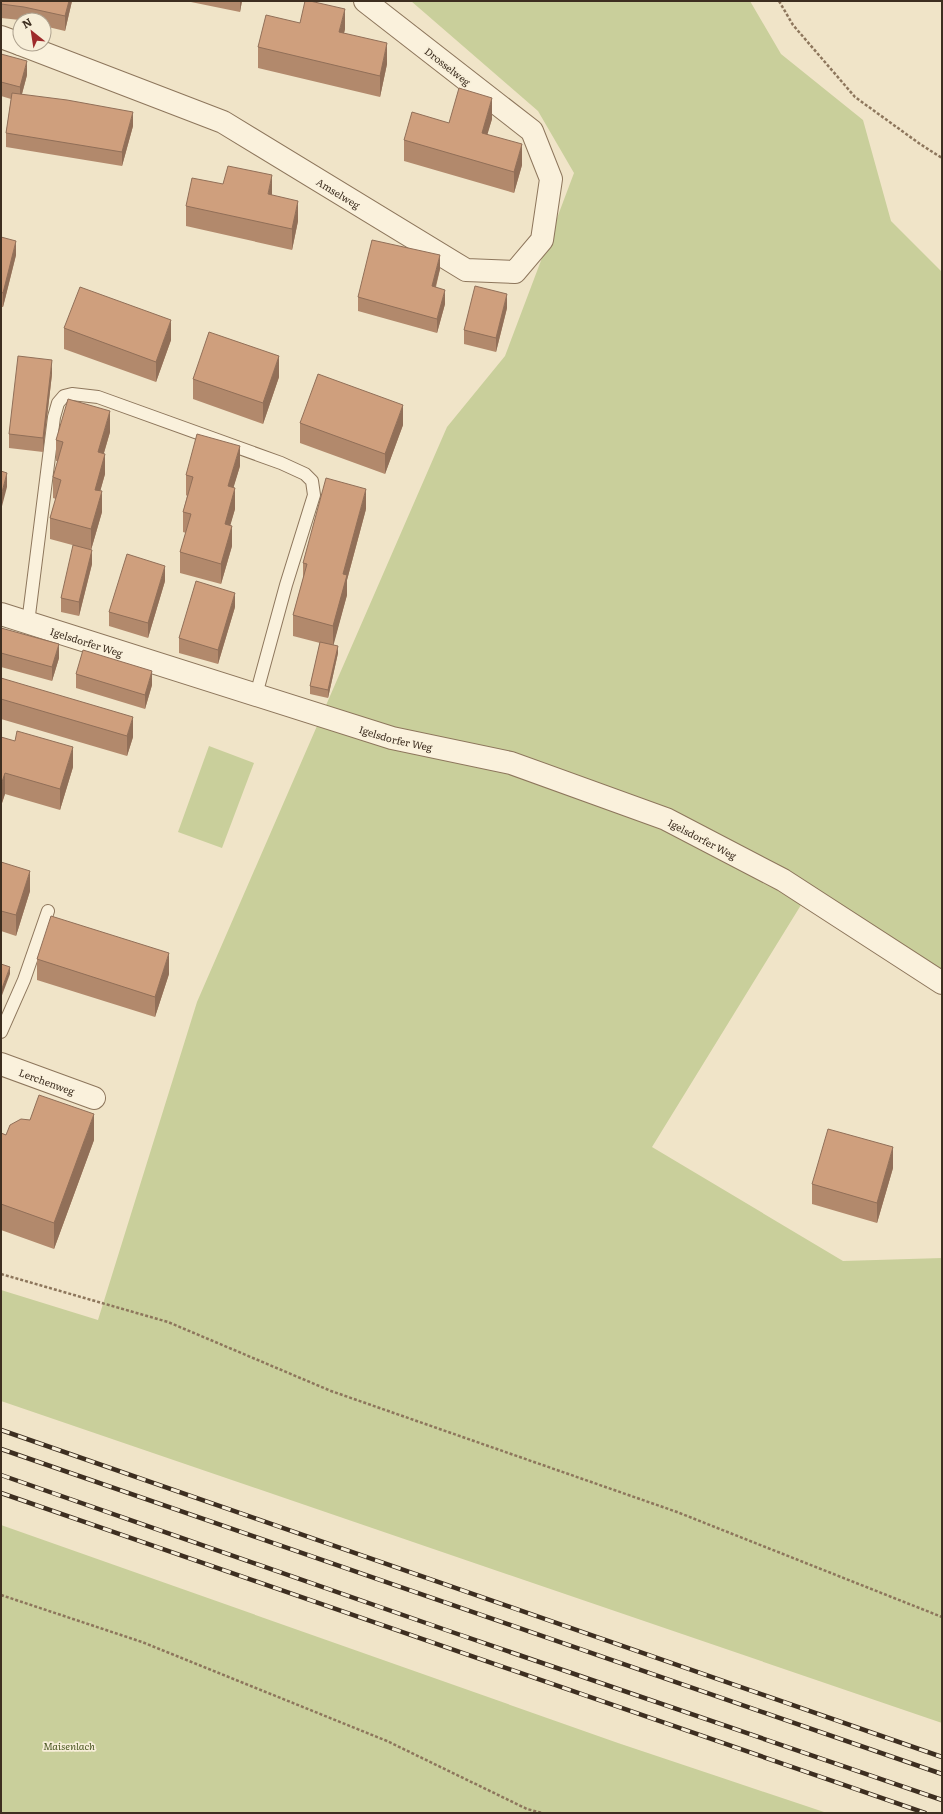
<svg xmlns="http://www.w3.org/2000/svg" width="943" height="1814" viewBox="0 0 943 1814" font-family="Literata,serif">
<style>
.green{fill:#c9cf9b}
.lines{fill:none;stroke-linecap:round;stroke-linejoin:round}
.service-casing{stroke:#8d765c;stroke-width:14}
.minor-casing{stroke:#8d765c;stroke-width:24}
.path{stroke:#8d765c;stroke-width:2.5;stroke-dasharray:3 2;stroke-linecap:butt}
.service{stroke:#faf1dc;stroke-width:12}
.minor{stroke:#faf1dc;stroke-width:22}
.rail-casing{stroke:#3d2e20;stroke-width:4.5}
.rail{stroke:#f7eed8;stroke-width:3;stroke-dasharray:9;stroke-linecap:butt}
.wall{fill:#b2896c}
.shaded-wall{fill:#916f58}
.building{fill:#cf9f7d;stroke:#916f58}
.labels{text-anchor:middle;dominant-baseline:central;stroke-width:3.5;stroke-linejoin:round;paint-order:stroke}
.street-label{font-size:10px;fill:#3d2e20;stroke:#f7eed8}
.park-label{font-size:10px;font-style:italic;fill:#4d5a26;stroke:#f7eed8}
</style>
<rect width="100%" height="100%" fill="#f0e4c8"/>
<path class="green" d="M 411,1 L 750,1 L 781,54 L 863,120 L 891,221 L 942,272 L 942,995 L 801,905 L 652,1147 L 843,1261 L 942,1258 L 942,1723 L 1,1401 L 1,1290 L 98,1320 L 197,1002 L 447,427 L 505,356 L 574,173 L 538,111 Z
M 209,746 L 254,763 L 222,848 L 178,832 Z
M 1,1525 L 618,1743 L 827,1813 L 1,1813 Z"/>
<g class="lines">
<defs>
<path id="service" d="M 28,623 L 54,417 L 58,403 L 64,396 L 72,394 L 98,397 L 281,463 L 305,474 L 312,481 L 314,495 L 286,585 L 256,695
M 1,1032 L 24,980 L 48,911"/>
<g id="minor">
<path d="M 1,37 L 20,44"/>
<path id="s1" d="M 20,44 L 223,122 L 466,270 L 515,272 L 542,240 L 551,179 L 532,131 L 365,1"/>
<path id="s2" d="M 1,614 L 392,738 L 511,763 L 666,819 L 783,880 L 942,983"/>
<path id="s3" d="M 1,1064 L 94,1098"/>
</g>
</defs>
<use href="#service" class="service-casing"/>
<use href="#minor" class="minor-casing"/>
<path class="path" d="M 779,1 L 793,25 L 855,97 L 920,144 L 942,158
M 1,1274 L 168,1322 L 331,1391 L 677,1512 L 942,1617
M 1,1595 L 142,1642 L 387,1741 L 527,1809 L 542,1813"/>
<use href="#service" class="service"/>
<use href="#minor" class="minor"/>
<defs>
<path id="rail" d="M 1,1430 L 942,1757
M 1,1449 L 942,1774
M 1,1475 L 446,1630 L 942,1800
M 1,1493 L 925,1813"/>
</defs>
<use href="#rail" class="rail-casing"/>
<use href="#rail" class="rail"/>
</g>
<path class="wall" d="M 1,1 L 72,1 L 65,31 L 44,26 L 44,20 L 20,20 L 1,18 Z
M 186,1 L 242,1 L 240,12 Z
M 300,23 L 345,29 L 344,33 L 387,64 L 380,97 L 258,68 L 258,47 Z
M 1,54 L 27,75 L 22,94 L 133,126 L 122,166 L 6,147 L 6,133 L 11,99 L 1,96 Z
M 492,119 L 487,134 L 522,165 L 514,193 L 404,161 L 404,140 L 449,123 Z
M 272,195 L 298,221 L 292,250 L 186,226 L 186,206 Z
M 1,237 L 16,255 L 3,307 L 1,307 Z
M 440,269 L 436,287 L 445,304 L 437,333 L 358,311 L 358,297 Z
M 507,308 L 496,352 L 464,344 L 464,330 Z
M 64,328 L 171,340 L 156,382 L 64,349 Z
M 52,374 L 43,452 L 9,448 L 9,434 Z
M 279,377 L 263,424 L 193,399 L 193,379 Z
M 300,423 L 403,425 L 385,474 L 300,443 Z
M 110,432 L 104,453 L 105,474 L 100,491 L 102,512 L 91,550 L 92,564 L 79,616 L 61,612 L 61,598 L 76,546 L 50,539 L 50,518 L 56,499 L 53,498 L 53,477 L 58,461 L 56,461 L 56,440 Z
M 240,466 L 233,488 L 235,509 L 230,525 L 232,546 L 221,584 L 180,573 L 180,552 L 186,533 L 183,532 L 183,512 L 187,496 L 186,495 L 186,475 Z
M 366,509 L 347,580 L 347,595 L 333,645 L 338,653 L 328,698 L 310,694 L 310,686 L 320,643 L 293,636 L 293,615 L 303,579 L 303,563 Z
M 165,581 L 148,638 L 109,626 L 109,612 Z
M 235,607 L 218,664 L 179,653 L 179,638 Z
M 1,628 L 59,658 L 52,681 L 1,667 Z
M 76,674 L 152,685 L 145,709 L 76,688 Z
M 1,678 L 133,737 L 127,756 L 1,719 Z
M 1,737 L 73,767 L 60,810 L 5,794 L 2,803 L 1,802 Z
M 1,862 L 30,891 L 16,936 L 1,931 Z
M 37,959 L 169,974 L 155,1017 L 37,980 Z
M 1,1133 L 6,1135 L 94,1140 L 54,1249 L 1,1230 Z
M 893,1168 L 877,1223 L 812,1204 L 812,1184 Z"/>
<path class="shaded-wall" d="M 69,1 L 72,1 L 65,31 L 65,16 Z
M 240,1 L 242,1 L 240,12 Z
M 345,9 L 345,29 L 339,52 L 339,32 Z
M 387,43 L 387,64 L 380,97 L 380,76 Z
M 27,61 L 27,75 L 20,101 L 20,87 Z
M 492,98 L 492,119 L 482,153 L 482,133 Z
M 133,112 L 133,126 L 122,166 L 122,152 Z
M 522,144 L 522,165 L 514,193 L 514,172 Z
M 272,175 L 272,196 L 268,194 Z
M 298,201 L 298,221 L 292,250 L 292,229 Z
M 16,241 L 16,255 L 3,307 L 3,293 Z
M 440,255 L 440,269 L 432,300 L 432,286 Z
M 445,290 L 445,304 L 437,333 L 437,319 Z
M 507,294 L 507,308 L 496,352 L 496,338 Z
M 171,320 L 171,340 L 156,382 L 156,362 Z
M 279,356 L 279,377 L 263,424 L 263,403 Z
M 52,360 L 52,374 L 43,452 L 43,438 Z
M 403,405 L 403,425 L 385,474 L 385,454 Z
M 110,411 L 110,432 L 98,473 L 98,452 Z
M 240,446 L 240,466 L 228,506 L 228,486 Z
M 105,454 L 105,474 L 95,510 L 95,490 Z
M 7,473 L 7,487 L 1,510 L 1,496 Z
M 235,488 L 235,509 L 225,544 L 225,524 Z
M 366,489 L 366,509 L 347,580 L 347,595 L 333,647 L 333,626 L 343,574 Z
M 102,491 L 102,512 L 91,550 L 91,529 Z
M 232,526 L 232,546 L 221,584 L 221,564 Z
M 92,550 L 92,564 L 79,616 L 79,602 Z
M 165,566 L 165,581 L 148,638 L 148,623 Z
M 235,593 L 235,607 L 218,664 L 218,650 Z
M 59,644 L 59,658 L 52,681 L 52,667 Z
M 338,646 L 338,653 L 328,698 L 328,690 Z
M 152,671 L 152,685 L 145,709 L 145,695 Z
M 133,717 L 133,737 L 127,756 L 127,736 Z
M 73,747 L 73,767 L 60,810 L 60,789 Z
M 5,773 L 5,794 L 2,803 L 2,782 Z
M 30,871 L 30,891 L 16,936 L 16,915 Z
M 169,953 L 169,974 L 155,1017 L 155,997 Z
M 10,967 L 10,974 L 1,998 L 1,991 Z
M 94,1114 L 94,1140 L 54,1249 L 54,1223 Z
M 893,1147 L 893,1168 L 877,1223 L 877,1203 Z"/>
<path class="building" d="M 1,1 L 69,1 L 65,16 L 24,7 L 1,4 Z
M 305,1 L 310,1 L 345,9 L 339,32 L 387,43 L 380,76 L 258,47 L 266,15 L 300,23 Z
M 1,54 L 27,61 L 20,87 L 1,82 Z
M 459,88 L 492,98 L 482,133 L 522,144 L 514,172 L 404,140 L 412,112 L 449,123 Z
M 12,93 L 67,100 L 133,112 L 122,152 L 6,133 Z
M 228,166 L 272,175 L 268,194 L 298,201 L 292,229 L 186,206 L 192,178 L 223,184 Z
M 1,237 L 16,241 L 3,293 L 1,292 Z
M 372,240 L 440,255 L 432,286 L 445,290 L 437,319 L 358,297 Z
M 475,286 L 507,294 L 496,338 L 464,330 Z
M 80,287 L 171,320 L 156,362 L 64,328 Z
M 209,332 L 279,356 L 263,403 L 193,379 Z
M 18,356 L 52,360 L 43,438 L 9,434 Z
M 318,374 L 403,405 L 385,454 L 300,423 Z
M 68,399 L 110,411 L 98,452 L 105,454 L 95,490 L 102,491 L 91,529 L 50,518 L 61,480 L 53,477 L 63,442 L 56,440 Z
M 197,434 L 240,446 L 228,486 L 235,488 L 225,524 L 232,526 L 221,564 L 180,552 L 191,514 L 183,512 L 193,477 L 186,475 Z
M 1,471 L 7,473 L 1,496 Z
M 326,478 L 366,489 L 343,574 L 347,575 L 333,626 L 293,615 L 307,564 L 303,563 Z
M 73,545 L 92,550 L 79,602 L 61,598 Z
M 127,554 L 165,566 L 148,623 L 109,612 Z
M 196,581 L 235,593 L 218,650 L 179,638 Z
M 1,628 L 59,644 L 52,667 L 1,653 Z
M 320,642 L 338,646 L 328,690 L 310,686 Z
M 83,650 L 152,671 L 145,695 L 76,674 Z
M 1,678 L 133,717 L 127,736 L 1,699 Z
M 17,731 L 73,747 L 60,789 L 5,773 L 2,782 L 1,782 L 1,737 L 15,741 Z
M 1,862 L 30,871 L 16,915 L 1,911 Z
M 51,916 L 169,953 L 155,997 L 37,959 Z
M 1,964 L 10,967 L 1,991 Z
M 39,1095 L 94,1114 L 54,1223 L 1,1204 L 1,1133 L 6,1135 L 10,1125 L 21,1119 L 30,1120 Z
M 828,1129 L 893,1147 L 877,1203 L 812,1184 Z"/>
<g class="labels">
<g class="street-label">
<text transform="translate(448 66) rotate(38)">Drosselweg</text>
<text stroke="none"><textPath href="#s1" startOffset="353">Amselweg</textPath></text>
<text stroke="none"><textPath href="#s2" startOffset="90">Igelsdorfer Weg</textPath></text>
<text stroke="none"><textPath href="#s2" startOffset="414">Igelsdorfer Weg</textPath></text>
<text stroke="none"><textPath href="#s2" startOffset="738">Igelsdorfer Weg</textPath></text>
<text stroke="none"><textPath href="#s3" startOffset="49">Lerchenweg</textPath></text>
</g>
<g class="park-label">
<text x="69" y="1745">Maisenlach</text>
</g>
</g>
<rect width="943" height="1814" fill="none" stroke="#3d2e20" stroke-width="4"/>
<g transform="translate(32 32) rotate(330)"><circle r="19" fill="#f7eed8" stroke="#ada18e"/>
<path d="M0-3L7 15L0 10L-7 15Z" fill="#9e2a2b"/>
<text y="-6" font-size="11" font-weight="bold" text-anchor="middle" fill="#3d2e20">N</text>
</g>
</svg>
